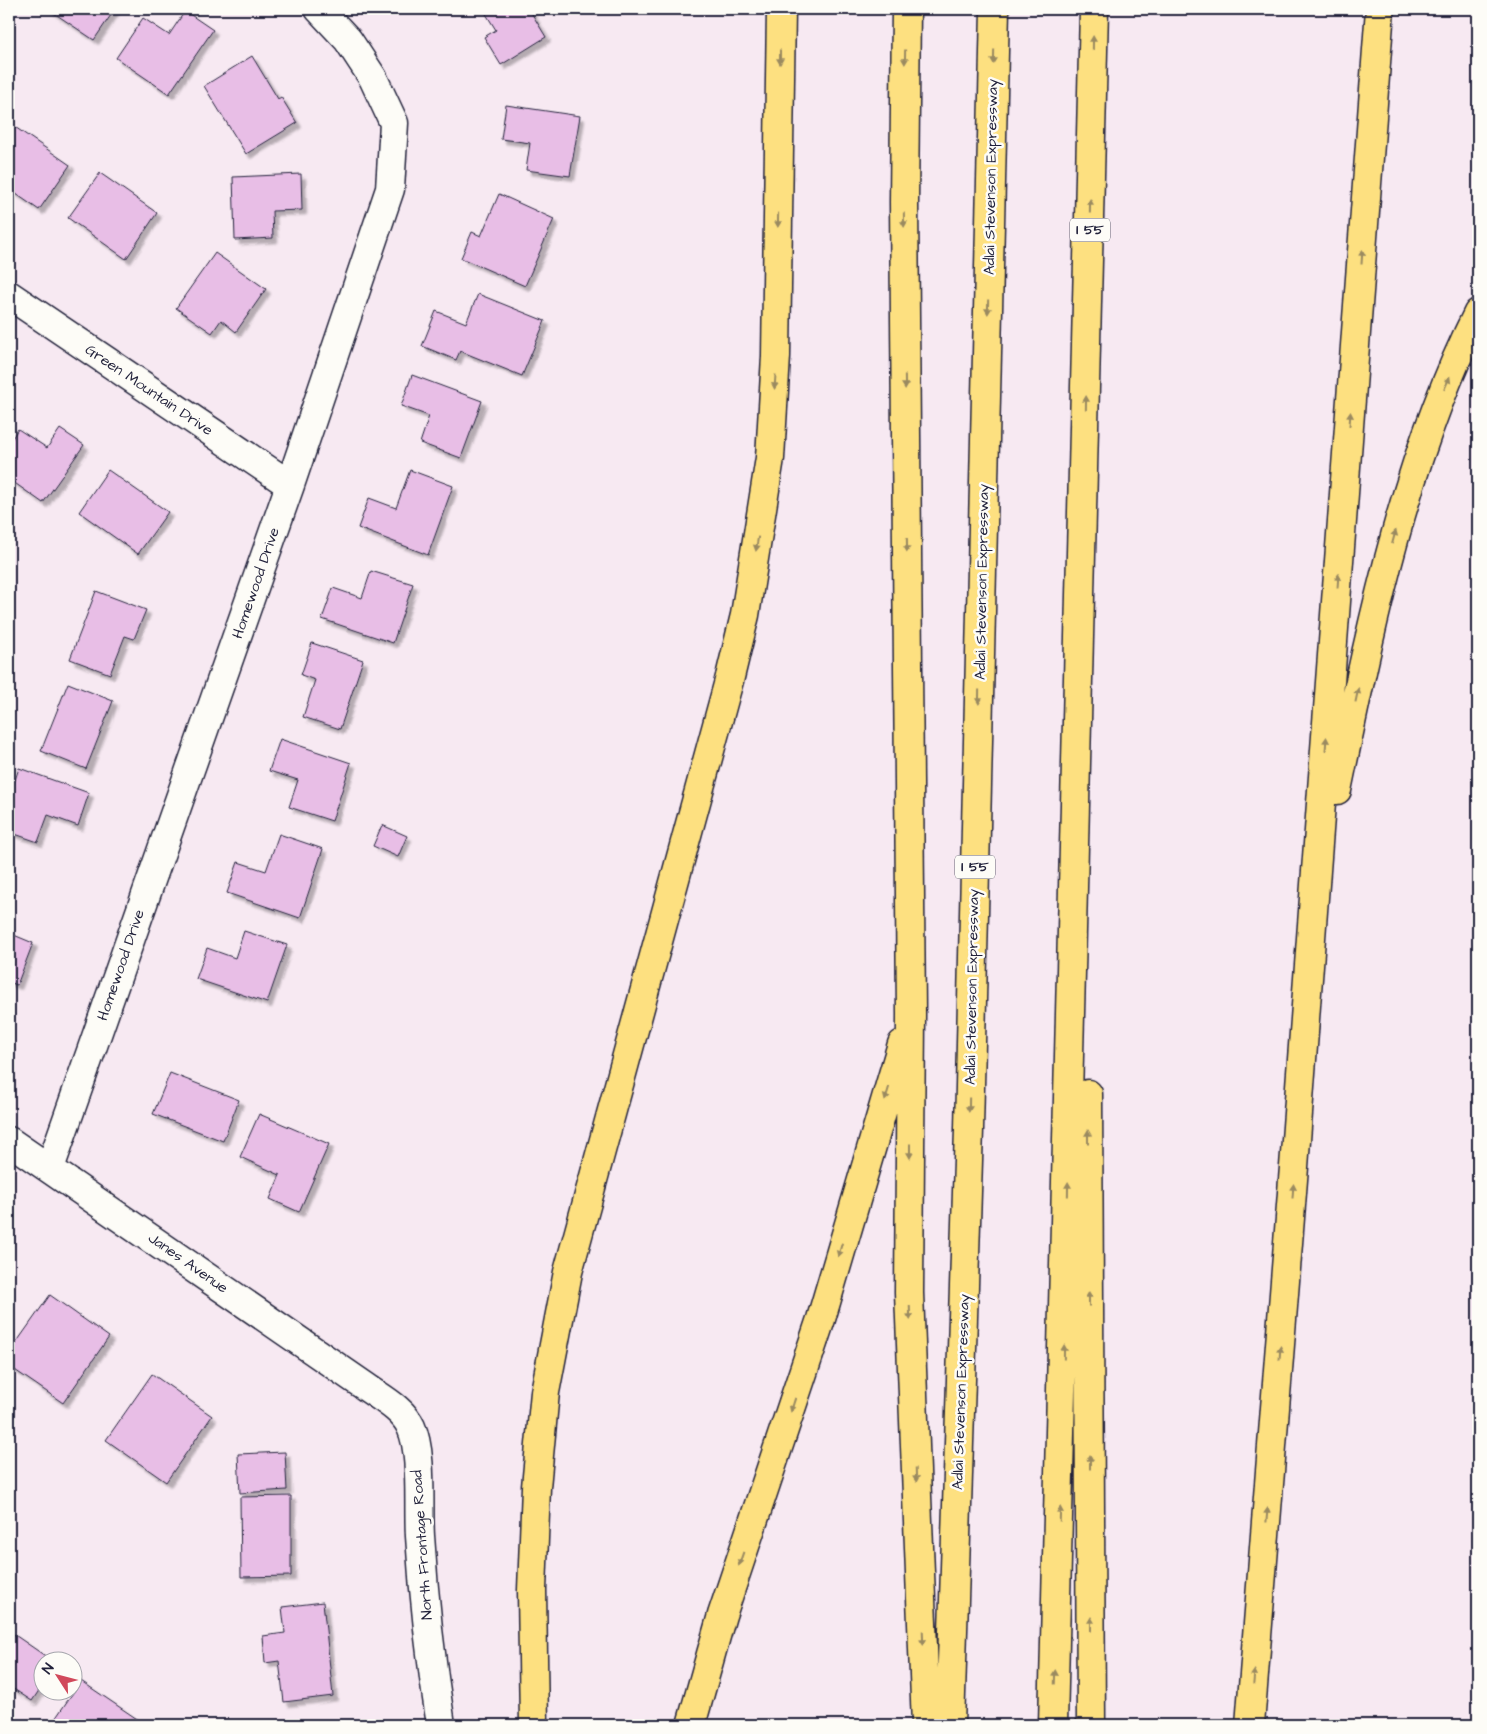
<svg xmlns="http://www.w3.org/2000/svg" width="1487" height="1734" viewBox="0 0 1487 1734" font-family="'Architects Daughter',sans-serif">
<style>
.building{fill:#e8bee6;stroke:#22223b;filter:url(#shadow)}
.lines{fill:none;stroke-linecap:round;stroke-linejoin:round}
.minor-casing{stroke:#22223b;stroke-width:31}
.highway-casing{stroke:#22223b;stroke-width:31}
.minor{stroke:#fdfcf7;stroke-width:28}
.highway{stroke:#fde080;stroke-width:28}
.oneway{fill:#9a8a61}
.labels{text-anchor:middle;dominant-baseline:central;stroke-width:5;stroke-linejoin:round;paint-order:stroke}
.shield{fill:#fdfcf7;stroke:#646373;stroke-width:1}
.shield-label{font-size:14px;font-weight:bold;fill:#22223b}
.street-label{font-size:15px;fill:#22223b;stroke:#fdfcf7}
</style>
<defs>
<filter id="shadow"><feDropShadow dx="4.5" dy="4.5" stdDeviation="1" flood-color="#0004"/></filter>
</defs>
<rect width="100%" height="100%" fill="#f7e9f2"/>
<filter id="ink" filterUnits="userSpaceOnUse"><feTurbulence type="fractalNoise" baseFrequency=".02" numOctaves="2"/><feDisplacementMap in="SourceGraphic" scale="10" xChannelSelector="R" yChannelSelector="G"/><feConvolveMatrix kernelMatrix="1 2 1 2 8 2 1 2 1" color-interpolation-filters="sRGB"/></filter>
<g filter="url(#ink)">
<path class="building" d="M 48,9 L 115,9 L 94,40 Z
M 483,9 L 529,9 L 546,37 L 501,65 L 484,37 L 496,30 Z
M 185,11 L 213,30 L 169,94 L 116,58 L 143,18 L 169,35 Z
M 252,56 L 278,99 L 281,97 L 297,123 L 246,154 L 204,86 Z
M 506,105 L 580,116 L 570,176 L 526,170 L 530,143 L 501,139 Z
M 12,125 L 70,165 L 39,210 L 9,189 L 9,129 Z
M 100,173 L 157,213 L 126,259 L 68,218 Z
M 301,174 L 302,210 L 272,211 L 273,238 L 235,240 L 233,177 Z
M 499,194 L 554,219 L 525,286 L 461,258 L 472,232 L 481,236 Z
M 215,253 L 266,289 L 236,332 L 221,320 L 212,333 L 176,308 Z
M 478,294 L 545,321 L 522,376 L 460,351 L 456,360 L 422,346 L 436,311 L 466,323 Z
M 412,375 L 482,401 L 461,458 L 420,443 L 429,416 L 401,406 Z
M 18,429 L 47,448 L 60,429 L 84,445 L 43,503 L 9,479 L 9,443 Z
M 108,470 L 168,512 L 138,554 L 79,512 Z
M 410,470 L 453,486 L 428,555 L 358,528 L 369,498 L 396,508 Z
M 371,571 L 413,584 L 393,643 L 322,619 L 333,588 L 362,598 Z
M 96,591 L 146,610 L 134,639 L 125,636 L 110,674 L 70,659 Z
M 312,643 L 363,660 L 340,729 L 303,717 L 315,680 L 301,675 Z
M 68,683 L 113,701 L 86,769 L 41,751 Z
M 280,739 L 351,763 L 332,821 L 289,807 L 298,780 L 269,771 Z
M 19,768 L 89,793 L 78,826 L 48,815 L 38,842 L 9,832 L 9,798 Z
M 382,825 L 407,836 L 398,857 L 373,846 Z
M 279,834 L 323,849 L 300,918 L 227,893 L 238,862 L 266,871 Z
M 244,931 L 287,945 L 267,1003 L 196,979 L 207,948 L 235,958 Z
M 9,933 L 33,943 L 17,985 L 9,982 Z
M 170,1073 L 239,1100 L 223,1141 L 153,1114 Z
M 259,1114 L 329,1144 L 299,1212 L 270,1199 L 280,1175 L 240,1157 Z
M 50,1295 L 109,1337 L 63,1403 L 9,1366 L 9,1353 Z
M 152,1374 L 212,1416 L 166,1482 L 106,1440 Z
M 285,1452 L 287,1490 L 240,1493 L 238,1454 Z
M 291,1496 L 291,1576 L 241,1577 L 240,1497 Z
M 323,1602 L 333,1696 L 284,1702 L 279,1661 L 265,1663 L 263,1636 L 285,1633 L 282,1607 Z
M 9,1631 L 54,1662 L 42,1662 L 42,1686 L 32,1701 L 9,1686 Z
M 81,1681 L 146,1725 L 65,1725 L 55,1719 Z"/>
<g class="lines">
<defs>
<path id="minor" d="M 9,295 L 290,485
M 9,1141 L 366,1387 C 381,1398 403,1409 411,1427 C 423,1453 418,1506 420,1536 C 424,1599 431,1663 441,1725
M 50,1168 L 290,485 L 390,189 L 394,123 L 373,78 L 348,40 L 319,9"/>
<path id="highway" d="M 906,9 L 904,202 L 911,1014 L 909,1293 L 926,1725
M 1337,790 C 1371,627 1403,463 1478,313
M 1088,1094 L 1091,1725
M 534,1725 L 532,1590 L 536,1487 L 545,1392 L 568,1272 L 730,677 L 745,615 L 770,458 L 776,356 L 781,9
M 691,1725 L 722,1615 L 821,1319 L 902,1044
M 950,1725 L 969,1129 L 995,9
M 1053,1725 L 1094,9
M 1250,1725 L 1294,1167 L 1380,9"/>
</defs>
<use href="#minor" class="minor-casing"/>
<use href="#highway" class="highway-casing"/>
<use href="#minor" class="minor"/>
<use href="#highway" class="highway"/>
</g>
<defs><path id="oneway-solid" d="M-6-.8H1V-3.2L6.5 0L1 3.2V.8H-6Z" transform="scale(1.25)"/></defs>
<g class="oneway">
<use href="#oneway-solid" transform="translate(1093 43) rotate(-89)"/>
<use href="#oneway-solid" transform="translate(780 57) rotate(90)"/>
<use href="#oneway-solid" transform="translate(905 57) rotate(91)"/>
<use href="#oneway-solid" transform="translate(994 57) rotate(91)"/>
<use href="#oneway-solid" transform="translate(1090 206) rotate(-89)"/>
<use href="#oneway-solid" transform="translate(778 220) rotate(91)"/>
<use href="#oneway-solid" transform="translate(904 220) rotate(89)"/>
<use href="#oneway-solid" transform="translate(1362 257) rotate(-86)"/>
<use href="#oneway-solid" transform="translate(988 307) rotate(91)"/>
<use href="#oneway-solid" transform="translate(775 382) rotate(94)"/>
<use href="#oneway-solid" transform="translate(905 382) rotate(89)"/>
<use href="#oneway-solid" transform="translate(1447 383) rotate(-67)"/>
<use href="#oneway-solid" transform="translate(1086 403) rotate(-89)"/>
<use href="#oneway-solid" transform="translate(1350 419) rotate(-86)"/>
<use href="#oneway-solid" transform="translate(1394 537) rotate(-75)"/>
<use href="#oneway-solid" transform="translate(757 544) rotate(99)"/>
<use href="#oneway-solid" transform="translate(907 545) rotate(89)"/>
<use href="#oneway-solid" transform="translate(1338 581) rotate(-86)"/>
<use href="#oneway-solid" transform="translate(1357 695) rotate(-78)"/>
<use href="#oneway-solid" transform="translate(979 697) rotate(91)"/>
<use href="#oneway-solid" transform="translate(1326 744) rotate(-86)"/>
<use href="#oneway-solid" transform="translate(887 1094) rotate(107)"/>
<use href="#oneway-solid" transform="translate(969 1105) rotate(91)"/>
<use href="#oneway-solid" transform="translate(1088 1137) rotate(-90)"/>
<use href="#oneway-solid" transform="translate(910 1151) rotate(90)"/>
<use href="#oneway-solid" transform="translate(1068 1189) rotate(-89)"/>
<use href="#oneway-solid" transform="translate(1293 1191) rotate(-86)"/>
<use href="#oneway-solid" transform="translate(840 1250) rotate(106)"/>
<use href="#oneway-solid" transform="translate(1089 1299) rotate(-90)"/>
<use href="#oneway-solid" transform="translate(910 1313) rotate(88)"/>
<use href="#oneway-solid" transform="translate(1064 1352) rotate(-89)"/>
<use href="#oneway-solid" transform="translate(1280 1353) rotate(-86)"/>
<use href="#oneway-solid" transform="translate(793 1405) rotate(108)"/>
<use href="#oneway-solid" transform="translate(1090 1462) rotate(-90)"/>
<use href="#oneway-solid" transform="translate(916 1475) rotate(88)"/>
<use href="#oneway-solid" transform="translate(1060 1514) rotate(-88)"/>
<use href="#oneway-solid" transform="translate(1267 1515) rotate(-85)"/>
<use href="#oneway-solid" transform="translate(741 1559) rotate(109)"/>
<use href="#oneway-solid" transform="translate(1091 1624) rotate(-90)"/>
<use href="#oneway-solid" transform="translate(923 1638) rotate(88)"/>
<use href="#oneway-solid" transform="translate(1055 1677) rotate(-88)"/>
<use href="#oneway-solid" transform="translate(1254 1677) rotate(-85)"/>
</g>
</g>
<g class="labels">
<g class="shield">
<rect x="1070" y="218.5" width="40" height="23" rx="4"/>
<rect x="955" y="855.5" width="40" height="23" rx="4"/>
</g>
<g class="shield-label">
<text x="1090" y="230">I 55</text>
<text x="975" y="867">I 55</text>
</g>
<g class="street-label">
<text transform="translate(991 177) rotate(-89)">Adlai Stevenson Expressway</text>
<text transform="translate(149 390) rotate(34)">Green Mountain Drive</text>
<text transform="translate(982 582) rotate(-89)">Adlai Stevenson Expressway</text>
<text transform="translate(256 583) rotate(-71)">Homewood Drive</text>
<text transform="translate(121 965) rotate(-71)">Homewood Drive</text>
<text transform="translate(972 987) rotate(-89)">Adlai Stevenson Expressway</text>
<text transform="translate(188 1263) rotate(35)">Janes Avenue</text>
<text transform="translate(961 1392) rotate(-88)">Adlai Stevenson Expressway</text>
<text transform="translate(422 1545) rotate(-94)">North Frontage Road</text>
</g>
</g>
<rect width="1487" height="1734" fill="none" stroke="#fdfcf7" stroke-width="30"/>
<rect x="15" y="15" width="1457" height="1704" fill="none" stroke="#22223b" stroke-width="2" filter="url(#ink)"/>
<g transform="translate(58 1676) rotate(306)"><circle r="24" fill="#fdfcf7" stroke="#a5a5ac"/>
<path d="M0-4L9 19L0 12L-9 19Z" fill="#d1495b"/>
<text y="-8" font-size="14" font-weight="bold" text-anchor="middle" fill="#22223b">N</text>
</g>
</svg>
